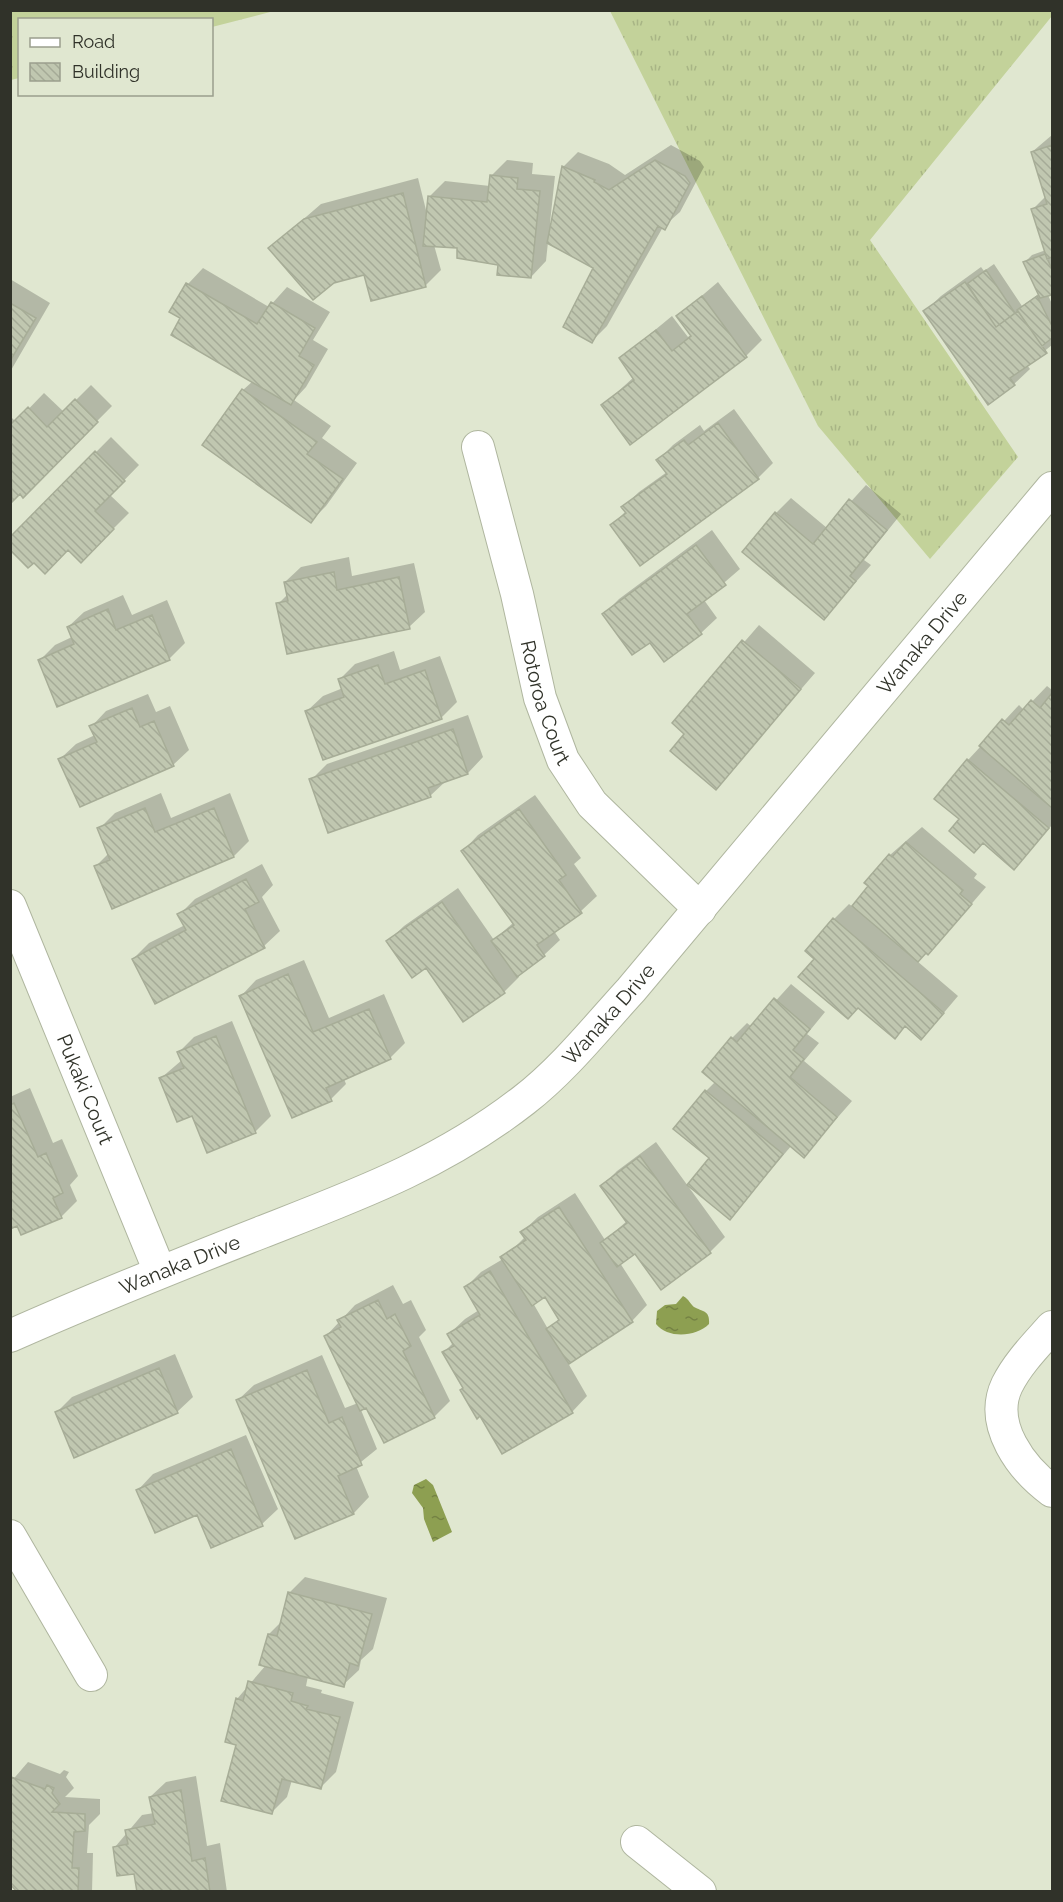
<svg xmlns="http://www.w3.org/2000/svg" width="1063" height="1902" viewBox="0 0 1063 1902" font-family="Raleway,sans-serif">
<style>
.grass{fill:url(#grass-tufts)}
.water{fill:url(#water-ripples)}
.shadow{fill:#0003;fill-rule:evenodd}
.building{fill:url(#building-back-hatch);stroke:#a7ad97;stroke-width:1.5}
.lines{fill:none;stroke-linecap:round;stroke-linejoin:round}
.minor-casing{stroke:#afb69f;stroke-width:34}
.minor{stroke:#fff;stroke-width:32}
.labels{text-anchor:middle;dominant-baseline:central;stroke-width:4.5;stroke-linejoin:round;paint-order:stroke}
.street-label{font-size:20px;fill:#303229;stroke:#e0e7d0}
</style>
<defs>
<pattern id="grass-tufts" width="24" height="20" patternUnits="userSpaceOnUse" patternTransform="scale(1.5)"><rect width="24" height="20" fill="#c3d29a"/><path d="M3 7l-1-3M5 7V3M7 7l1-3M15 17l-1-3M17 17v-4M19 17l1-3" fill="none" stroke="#a8b585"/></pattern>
<pattern id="water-ripples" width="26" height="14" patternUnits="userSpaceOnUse" patternTransform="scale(1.5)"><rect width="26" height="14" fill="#8d9f51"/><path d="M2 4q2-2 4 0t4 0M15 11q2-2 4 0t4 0" fill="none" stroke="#748243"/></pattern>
<pattern id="building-back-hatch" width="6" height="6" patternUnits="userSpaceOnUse" patternTransform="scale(1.5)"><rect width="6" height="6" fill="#c0c7b0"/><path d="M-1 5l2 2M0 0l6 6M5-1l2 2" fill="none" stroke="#a5ab97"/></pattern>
</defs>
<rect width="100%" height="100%" fill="#e0e7d0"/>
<path class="grass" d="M 11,10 L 274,10 L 274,11 L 212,27 L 212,20 L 20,20 L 19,78 L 11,80 Z
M 610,11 L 1052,11 L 1052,16 L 870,240 L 1018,457 L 930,559 L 818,426 Z"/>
<path class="water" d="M 683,1296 C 689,1299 691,1305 694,1307 C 703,1312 710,1310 709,1324 C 696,1337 668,1339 656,1324 L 657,1311 L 665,1305 L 676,1304 Z
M 426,1479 L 433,1485 L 452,1532 L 433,1542 L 424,1519 L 423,1508 L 412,1493 L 414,1485 Z"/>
<path class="shadow" d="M 1052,135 L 1052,293 L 1048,295 L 1052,304 L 1052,345 L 1027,365 L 1030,369 L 1014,384 L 989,403 L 925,311 L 941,296 L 981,267 L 984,271 L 994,264 L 1022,306 L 1040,293 L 1025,262 L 1032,255 L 1046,250 L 1033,209 L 1046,196 L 1032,152 Z
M 671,145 L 700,161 L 704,167 L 680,212 L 663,227 L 607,326 L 592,341 L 595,267 L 548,242 L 546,261 L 531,277 L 459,247 L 434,245 L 441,270 L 425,286 L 365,274 L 270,248 L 321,204 L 418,178 L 427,214 L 429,197 L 445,181 L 490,186 L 491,176 L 507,160 L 533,163 L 532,174 L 555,176 L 550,223 L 552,224 L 563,167 L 578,152 L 609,164 L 625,175 Z
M 203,268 L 269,307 L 287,287 L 330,312 L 313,340 L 328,349 L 306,387 L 294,400 L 331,426 L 322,438 L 357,463 L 326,506 L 311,521 L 243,390 L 253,381 L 182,317 L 171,311 L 188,284 Z
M 10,279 L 50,303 L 10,372 Z
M 718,282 L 762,340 L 746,356 L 630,443 L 603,405 L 634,377 L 621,358 L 672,316 L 688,337 L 692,334 L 678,316 Z
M 91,385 L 112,406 L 23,496 L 20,492 L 12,500 L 10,416 L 16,422 L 44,393 L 64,412 Z
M 734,409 L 773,463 L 758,478 L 612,525 L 626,511 L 623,507 L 639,492 L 667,472 L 658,460 L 673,445 L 700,425 L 704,431 Z
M 111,437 L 139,465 L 110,495 L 129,513 L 81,561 L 68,548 L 10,539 Z
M 866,485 L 901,514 L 864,560 L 871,565 L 824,618 L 776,513 L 791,498 L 827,528 Z
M 712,530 L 740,569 L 704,600 L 717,618 L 701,633 L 664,660 L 650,641 L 604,614 L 619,599 Z
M 349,557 L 352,576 L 414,563 L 425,612 L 409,627 L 278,604 L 288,594 L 285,582 L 301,567 Z
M 123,595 L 132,615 L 167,600 L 185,643 L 170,658 L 58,705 L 40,660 L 55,645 L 72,637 L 68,627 L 84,612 Z
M 759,625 L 815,673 L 716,788 L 686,734 L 674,723 Z
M 394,651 L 400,670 L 440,656 L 457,702 L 441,718 L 307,711 L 323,696 L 343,688 L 340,679 L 355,664 Z
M 1047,686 L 1052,690 L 1052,825 L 1014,868 L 961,819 L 968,760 L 1019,705 L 1024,710 Z
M 148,694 L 156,712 L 170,706 L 189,750 L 173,765 L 60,759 L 76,744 L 95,735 L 91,727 L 106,711 Z
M 468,715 L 483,757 L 468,773 L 446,781 L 430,796 L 311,780 L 327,764 Z
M 161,793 L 171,818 L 230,793 L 249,841 L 234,856 L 96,866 L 109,853 L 99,829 L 115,813 Z
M 535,795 L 581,858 L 574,864 L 597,896 L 581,911 L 554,931 L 560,940 L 544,955 L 518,974 L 519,977 L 504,992 L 427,966 L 388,941 L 404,926 L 458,888 L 494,940 L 514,922 L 463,851 L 478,835 Z
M 922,827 L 977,874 L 974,878 L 986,887 L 943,937 L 917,961 L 958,996 L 936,1022 L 907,1025 L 895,1037 L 816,958 L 834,919 L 849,904 L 853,907 L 870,886 L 866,883 L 890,855 Z
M 262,864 L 273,885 L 262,897 L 280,931 L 264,946 L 133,959 L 149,943 L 185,925 L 179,915 L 195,899 Z
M 304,960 L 329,1018 L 384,994 L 405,1043 L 390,1058 L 344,1079 L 346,1084 L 331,1099 L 241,996 L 256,980 Z
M 791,984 L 825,1012 L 807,1034 L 819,1043 L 804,1061 L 852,1101 L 804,1156 L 792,1145 L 730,1218 L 711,1158 L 706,1091 L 716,1081 L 732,1038 L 747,1023 L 752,1027 Z
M 232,1021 L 271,1116 L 255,1132 L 193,1114 L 161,1078 L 182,1060 L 179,1052 L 194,1037 Z
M 30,1088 L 53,1143 L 62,1139 L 78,1176 L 70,1185 L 77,1201 L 61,1217 L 10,1227 L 10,1097 Z
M 656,1142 L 725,1237 L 710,1252 L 635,1252 L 620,1263 L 647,1305 L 632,1321 L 568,1363 L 587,1396 L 572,1412 L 481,1414 L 444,1352 L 454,1342 L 449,1334 L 465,1319 L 479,1310 L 465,1288 L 481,1272 L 503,1259 L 525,1237 L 522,1232 L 538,1217 L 575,1193 L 605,1240 L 627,1221 L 602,1186 L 617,1171 ZM 545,1295 L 560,1318 L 548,1329 L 533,1303 Z
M 393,1285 L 403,1304 L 411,1300 L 426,1330 L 419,1337 L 450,1401 L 434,1417 L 367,1406 L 361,1410 L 377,1449 L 356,1466 L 369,1497 L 354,1513 L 296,1537 L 238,1400 L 254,1385 L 322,1355 L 345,1408 L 358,1403 L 326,1336 L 355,1305 Z
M 175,1354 L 193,1397 L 177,1412 L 56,1413 L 72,1397 Z
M 246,1435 L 278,1509 L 262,1524 L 212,1546 L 198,1513 L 138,1490 L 153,1474 Z
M 305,1577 L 387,1598 L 373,1649 L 361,1660 L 359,1670 L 343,1685 L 308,1676 L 306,1686 L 322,1690 L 321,1693 L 354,1702 L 336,1772 L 320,1788 L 292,1780 L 287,1797 L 272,1812 L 238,1744 L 237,1699 L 266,1665 L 269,1634 L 282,1621 L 290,1592 Z
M 28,1762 L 60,1774 L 64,1770 L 69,1772 L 66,1777 L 74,1788 L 65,1797 L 100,1799 L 100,1814 L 89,1825 L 87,1853 L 93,1853 L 92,1892 L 19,1892 L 10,1882 L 10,1783 Z
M 196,1776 L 207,1846 L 220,1843 L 227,1892 L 138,1892 L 135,1873 L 115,1847 L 142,1815 L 154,1813 L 150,1797 L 166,1782 Z"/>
<path class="building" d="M 1052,145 L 1052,257 L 1047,259 L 1031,209 L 1047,204 L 1031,152 Z
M 655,160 L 685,176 L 690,183 L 665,230 L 658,226 L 592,343 L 563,327 L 593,268 L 547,243 L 562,166 L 595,180 L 594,182 L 609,190 Z
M 490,175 L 518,178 L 517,189 L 540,191 L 531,278 L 497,275 L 498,265 L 457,258 L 457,248 L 423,246 L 428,196 L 487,202 Z
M 403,193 L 426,287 L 371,301 L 364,275 L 334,283 L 313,300 L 268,248 L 304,219 Z
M 1045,254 L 1052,269 L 1052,295 L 1040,298 L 1023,262 Z
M 986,270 L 1015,313 L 996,327 L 967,284 Z
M 965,282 L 996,327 L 1018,311 L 1047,353 L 1010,378 L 1015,385 L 988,405 L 923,311 Z
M 186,283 L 257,324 L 271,302 L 315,328 L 299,356 L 314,365 L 291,405 L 171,335 L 180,318 L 169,312 Z
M 702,296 L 747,357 L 630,445 L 601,405 L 634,380 L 619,358 L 656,330 L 672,351 L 691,336 L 676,316 Z
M 1037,296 L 1052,326 L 1052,338 L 1042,346 L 1017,310 Z
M 10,303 L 36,318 L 10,361 Z
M 242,389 L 317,442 L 307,454 L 343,479 L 311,523 L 202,445 Z
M 75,399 L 98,422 L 23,498 L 20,494 L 12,502 L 10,425 L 28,407 L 47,427 Z
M 718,423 L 759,479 L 640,566 L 610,525 L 626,513 L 621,507 L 667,474 L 656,460 L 684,440 L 688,445 Z
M 95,451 L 125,481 L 95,511 L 114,529 L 81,563 L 68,550 L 45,574 L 34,563 L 28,568 L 10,550 L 10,537 Z
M 849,499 L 887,530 L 850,576 L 856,581 L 824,620 L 742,552 L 775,512 L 813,544 Z
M 696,545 L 726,585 L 687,614 L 702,634 L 664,662 L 650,643 L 632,655 L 602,614 Z
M 334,572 L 337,590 L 399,577 L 410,629 L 287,654 L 276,603 L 288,601 L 284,582 Z
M 108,609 L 116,630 L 152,615 L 170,660 L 57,707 L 38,660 L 74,644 L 67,627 Z
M 742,640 L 801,689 L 716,790 L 670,751 L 684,734 L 672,723 Z
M 378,665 L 385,684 L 425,670 L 442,719 L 323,760 L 305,711 L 344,697 L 338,679 Z
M 1052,693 L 1052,808 L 979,746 L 1002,719 L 1009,725 L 1031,700 L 1040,708 Z
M 132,708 L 140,727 L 154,721 L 174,766 L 80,807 L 58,759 L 97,742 L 89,726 Z
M 453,729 L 468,774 L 428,788 L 431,797 L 328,833 L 309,779 Z
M 967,759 L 1049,828 L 1014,870 L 983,843 L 974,853 L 949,831 L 959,819 L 934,799 Z
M 145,808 L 155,832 L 214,808 L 234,857 L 112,909 L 94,866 L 110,860 L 97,828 Z
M 519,809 L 566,875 L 559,880 L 582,913 L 537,945 L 545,956 L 517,977 L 491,941 L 514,925 L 461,851 Z
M 906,842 L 963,890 L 960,894 L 972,904 L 928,955 L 926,953 L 918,962 L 852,906 L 868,886 L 864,883 L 889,854 L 892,857 Z
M 246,879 L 259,902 L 245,909 L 265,948 L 155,1004 L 132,959 L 186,930 L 177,914 Z
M 442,902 L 505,993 L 463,1022 L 426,968 L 412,978 L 386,941 Z
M 833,918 L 944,1013 L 921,1040 L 905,1026 L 895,1039 L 858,1008 L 848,1019 L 798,977 L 814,959 L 805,951 Z
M 288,974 L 313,1032 L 369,1009 L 391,1059 L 326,1088 L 332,1101 L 292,1118 L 239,996 Z
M 774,998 L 810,1029 L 793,1050 L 804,1059 L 790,1077 L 837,1117 L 804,1158 L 702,1072 L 731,1037 L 737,1042 Z
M 216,1036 L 256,1133 L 207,1153 L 192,1116 L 177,1122 L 159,1078 L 184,1068 L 177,1052 Z
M 705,1090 L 783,1154 L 730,1220 L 687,1185 L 709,1158 L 673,1129 Z
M 14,1103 L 38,1157 L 46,1153 L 63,1193 L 53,1198 L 62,1218 L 21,1235 L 17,1226 L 10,1229 L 10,1105 Z
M 640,1156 L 711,1253 L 661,1290 L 635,1254 L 617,1267 L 600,1243 L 627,1223 L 600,1186 Z
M 559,1207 L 633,1322 L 569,1364 L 546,1329 L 559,1320 L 545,1297 L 532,1306 L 500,1257 L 526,1240 L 520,1232 Z
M 490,1271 L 573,1413 L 502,1454 L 480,1416 L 477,1419 L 460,1390 L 463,1388 L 442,1352 L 454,1346 L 447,1334 L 480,1315 L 464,1287 Z
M 378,1300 L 387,1319 L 395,1314 L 411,1346 L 403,1351 L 435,1418 L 384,1443 L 366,1408 L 360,1411 L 324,1336 L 341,1327 L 337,1320 Z
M 159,1368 L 178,1413 L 74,1458 L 55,1412 Z
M 307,1370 L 329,1423 L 342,1417 L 362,1465 L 338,1476 L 354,1514 L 295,1539 L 236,1400 Z
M 231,1449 L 263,1526 L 211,1548 L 197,1515 L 155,1533 L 136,1490 Z
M 288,1592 L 372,1614 L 358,1666 L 350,1663 L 344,1687 L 259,1665 L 268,1634 L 277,1636 Z
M 248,1681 L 293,1693 L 291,1701 L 308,1706 L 306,1709 L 340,1717 L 321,1789 L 282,1779 L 272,1814 L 221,1801 L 236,1745 L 225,1742 L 236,1698 L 243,1701 Z
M 11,1777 L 45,1789 L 47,1785 L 54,1788 L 52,1793 L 60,1804 L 52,1812 L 85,1814 L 85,1831 L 74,1832 L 72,1868 L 79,1868 L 78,1892 L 17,1892 L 10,1884 Z
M 181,1790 L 192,1861 L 205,1858 L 210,1892 L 137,1892 L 134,1874 L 117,1876 L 113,1847 L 128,1844 L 125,1830 L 155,1824 L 149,1797 Z"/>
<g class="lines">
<defs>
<g id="minor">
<path id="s1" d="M 478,447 L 517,594 L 540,698 L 563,760 L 592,804 L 700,909"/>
<path id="s2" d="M 10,906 L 160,1272"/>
<path d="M 1052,1327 C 1036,1345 1018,1363 1007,1385 C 988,1425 1022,1469 1052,1491"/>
<path id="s3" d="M 10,1336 C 93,1299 178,1265 262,1232 C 357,1195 442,1164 524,1100 C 564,1069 597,1027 631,990 L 1052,488"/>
<path d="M 10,1536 L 91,1675"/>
<path d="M 637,1842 L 700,1892"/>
</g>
</defs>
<use href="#minor" class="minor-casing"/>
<use href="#minor" class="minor"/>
</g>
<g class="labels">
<g class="street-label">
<text stroke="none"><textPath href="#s3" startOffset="1174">Wanaka Drive</textPath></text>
<text stroke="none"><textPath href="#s1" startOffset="264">Rotoroa Court</textPath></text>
<text stroke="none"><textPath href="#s3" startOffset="688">Wanaka Drive</textPath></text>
<text stroke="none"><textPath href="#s2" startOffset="198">Pukaki Court</textPath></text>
<text stroke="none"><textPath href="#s3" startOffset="184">Wanaka Drive</textPath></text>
</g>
</g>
<rect width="1063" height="1902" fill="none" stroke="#303229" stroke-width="24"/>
<rect x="18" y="18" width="195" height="78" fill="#e0e7d0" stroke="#9a9f8d" stroke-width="1.5"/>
<rect x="30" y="38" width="30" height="9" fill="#ffffff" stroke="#9a9f8d" stroke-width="1.5"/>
<text x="72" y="48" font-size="18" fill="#303229">Road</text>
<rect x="30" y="63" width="30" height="18" fill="url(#building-back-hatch)" stroke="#9a9f8d" stroke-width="1.5"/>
<text x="72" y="78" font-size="18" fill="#303229">Building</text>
</svg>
